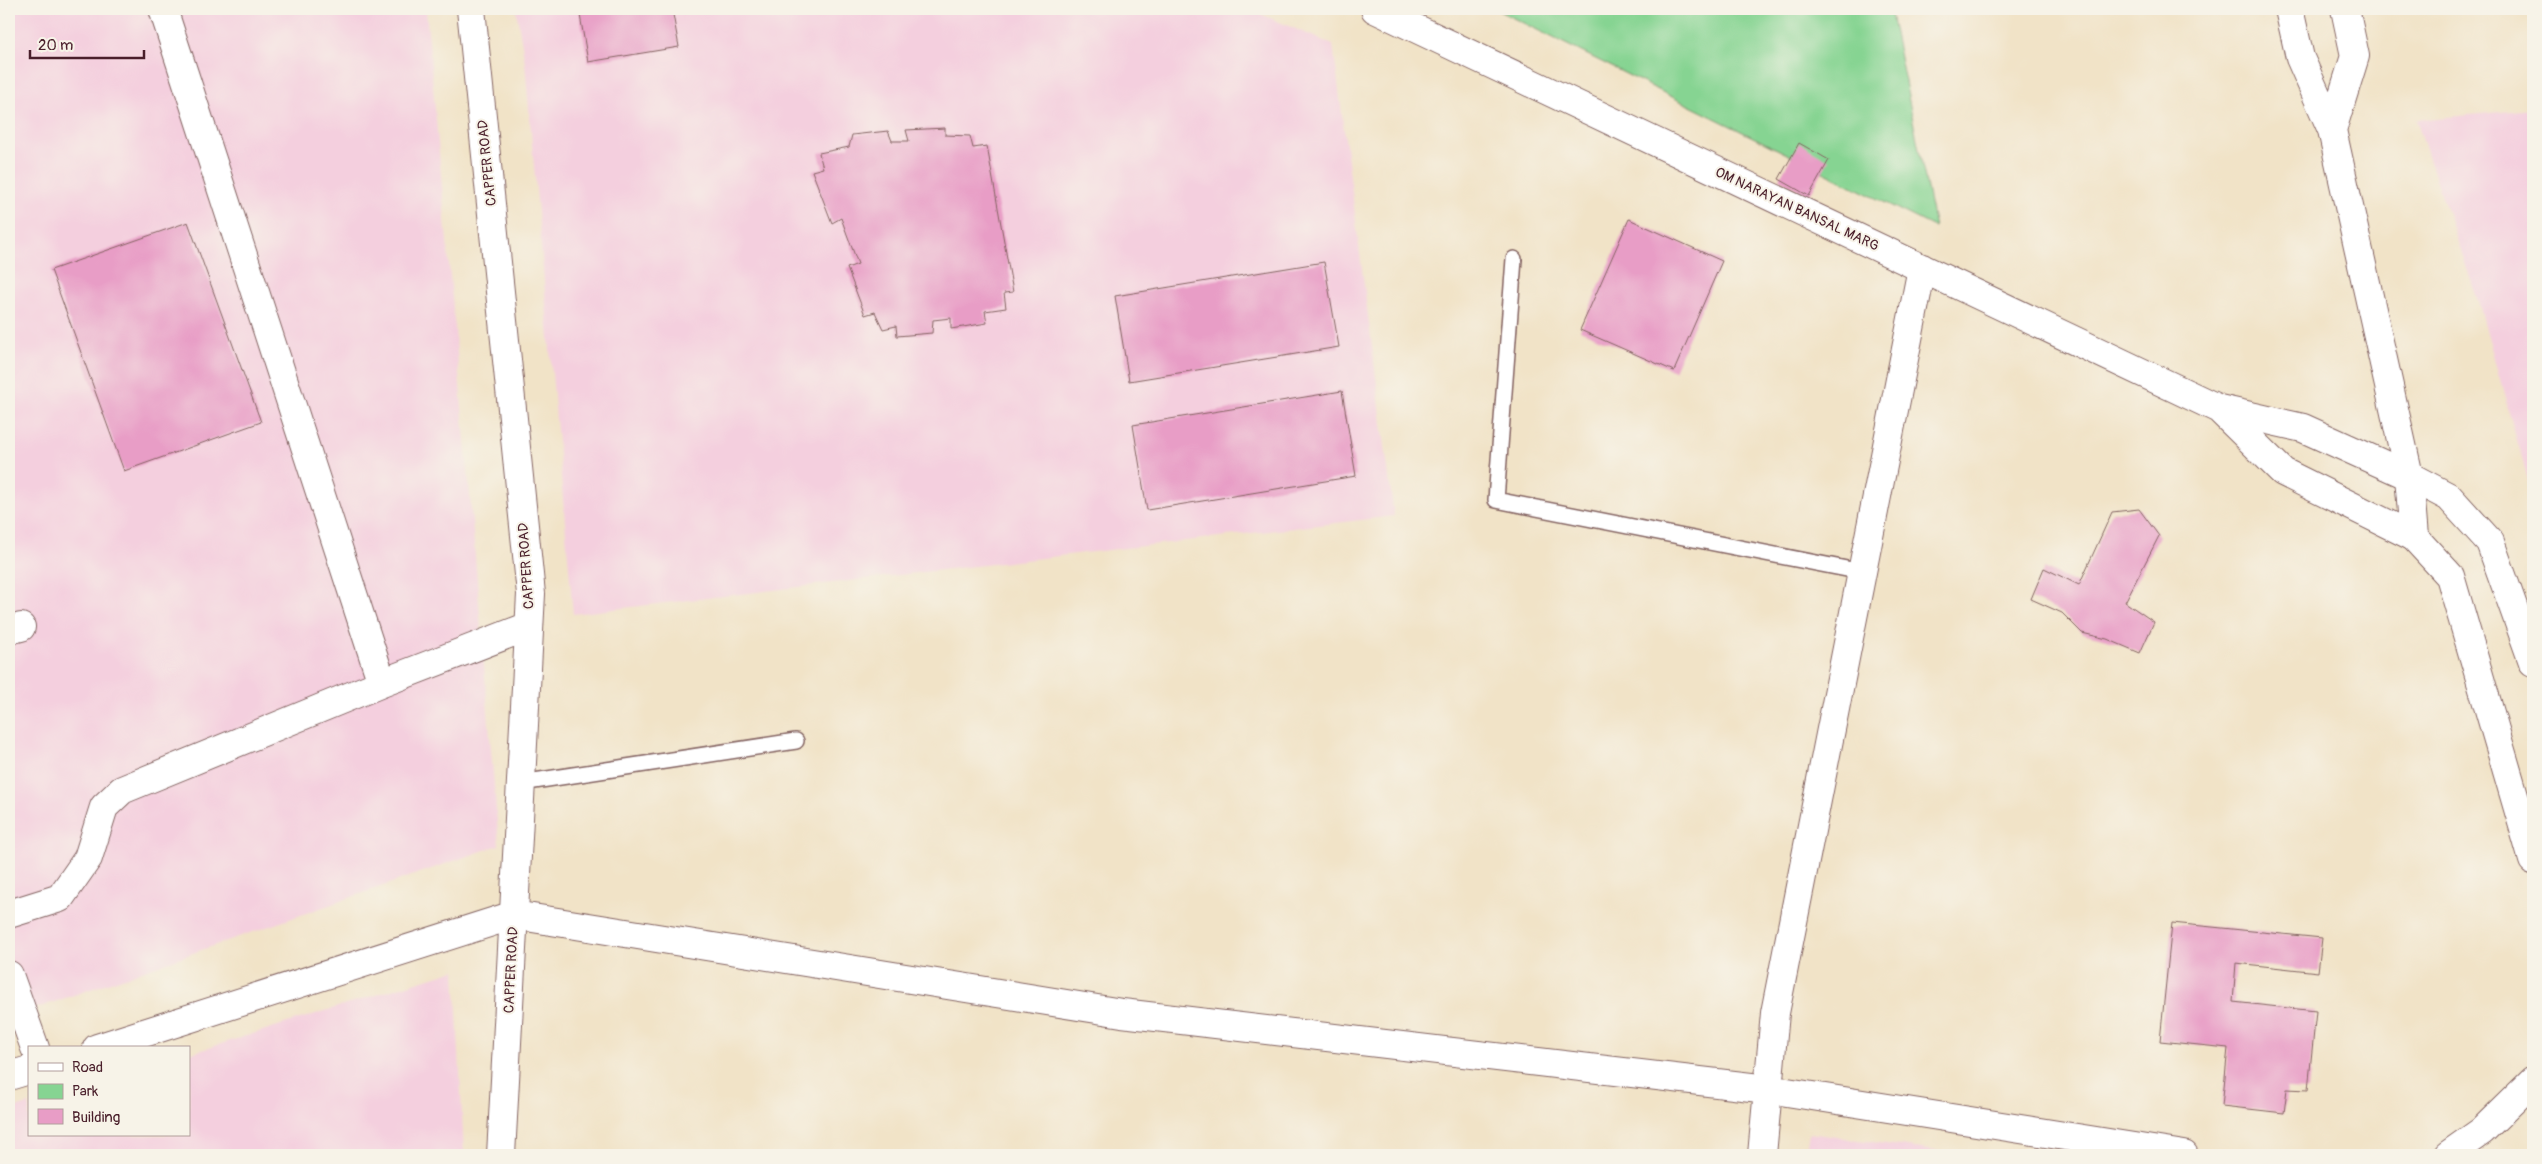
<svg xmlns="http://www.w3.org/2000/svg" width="2542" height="1164" viewBox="0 0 2542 1164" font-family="Pangolin,sans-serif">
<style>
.built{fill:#f4cfde}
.green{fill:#86d492;stroke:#687a5e}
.building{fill:#e89dc6}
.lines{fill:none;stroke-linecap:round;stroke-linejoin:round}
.service-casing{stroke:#846462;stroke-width:18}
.minor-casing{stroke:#846462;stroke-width:30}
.tertiary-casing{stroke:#846462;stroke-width:30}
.service{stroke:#fff;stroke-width:15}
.minor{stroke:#fff;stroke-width:28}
.tertiary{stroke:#fff;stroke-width:28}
.labels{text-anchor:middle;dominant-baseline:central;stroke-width:4;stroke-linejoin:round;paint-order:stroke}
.street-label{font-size:14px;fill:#4a1f2b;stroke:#f7f3e8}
</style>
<rect width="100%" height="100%" fill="#f7f3e8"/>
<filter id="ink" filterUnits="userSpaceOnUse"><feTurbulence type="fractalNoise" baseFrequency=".02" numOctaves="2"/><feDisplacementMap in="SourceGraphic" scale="10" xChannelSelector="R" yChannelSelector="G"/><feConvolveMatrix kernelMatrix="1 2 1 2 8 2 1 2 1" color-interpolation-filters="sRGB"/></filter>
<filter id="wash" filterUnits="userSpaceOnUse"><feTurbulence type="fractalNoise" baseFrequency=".0096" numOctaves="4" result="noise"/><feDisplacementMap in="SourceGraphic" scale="20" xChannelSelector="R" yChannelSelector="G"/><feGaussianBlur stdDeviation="1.12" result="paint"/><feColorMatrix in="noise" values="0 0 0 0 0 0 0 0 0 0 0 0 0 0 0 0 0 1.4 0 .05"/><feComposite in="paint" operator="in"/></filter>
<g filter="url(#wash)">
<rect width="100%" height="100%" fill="#f1e3c7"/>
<path class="built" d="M 9,9 L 426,9 L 470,496 L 499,845 L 9,1018 Z
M 516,9 L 1249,9 L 1333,45 L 1394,516 L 573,614 L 525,63 Z
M 2533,109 L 2533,498 L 2479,304 L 2416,120 Z
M 455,970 L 464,1155 L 9,1155 L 9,1110 L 29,1104 L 29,1135 L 189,1135 L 189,1054 Z
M 1809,1133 L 1963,1155 L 1805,1155 Z"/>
<path class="green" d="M 1495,9 L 1890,9 L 1935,227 L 1934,227 Z"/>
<g id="blocks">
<path class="building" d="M 579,9 L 672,9 L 679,47 L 588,62 Z
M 945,128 L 945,135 L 970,136 L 973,148 L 987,146 L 1013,292 L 1004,293 L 1006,308 L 985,311 L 987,323 L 951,329 L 951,318 L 933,320 L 932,333 L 897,336 L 896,326 L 883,329 L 875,312 L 865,315 L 847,268 L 858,264 L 841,218 L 832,223 L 812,171 L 823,168 L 819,153 L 849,147 L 852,135 L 888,131 L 892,141 L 909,141 L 906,130 Z
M 1799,143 L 1829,160 L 1809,196 L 1779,179 Z
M 1629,219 L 1722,261 L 1674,371 L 1580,330 Z
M 188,222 L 261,422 L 124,471 L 51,270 Z
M 1324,262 L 1339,347 L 1129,381 L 1115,296 Z
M 1342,391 L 1356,476 L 1147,510 L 1133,425 Z
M 2139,509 L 2159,536 L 2125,602 L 2154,622 L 2140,653 L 2107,639 L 2082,633 L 2062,613 L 2031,599 L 2044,568 L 2079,585 L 2112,512 Z
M 2172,923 L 2322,938 L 2318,972 L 2236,963 L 2233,1002 L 2316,1011 L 2308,1090 L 2287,1089 L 2284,1113 L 2222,1106 L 2228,1048 L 2160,1041 Z"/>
</g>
</g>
<g filter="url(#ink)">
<use href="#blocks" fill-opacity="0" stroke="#846462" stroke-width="1"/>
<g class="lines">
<defs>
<path id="service" d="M 1514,259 L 1496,500 L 1862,572
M 521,783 L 796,741"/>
<path id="minor" d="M 163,9 L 382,683
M 471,9 L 531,594 L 501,1155
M 1375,9 L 2219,409 L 2303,428 L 2409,476
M 2219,409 L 2283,472 L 2414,537
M 9,630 L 21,627
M 9,914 L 60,898 L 88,858 L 104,807 L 122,790 L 382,683 L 529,626
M 9,975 L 35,1048
M 97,1048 L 514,915 L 1122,1013 L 1768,1089 L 2184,1155
M 9,1076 L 29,1070
M 1762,1155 L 1775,1013 L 1922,268
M 2448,1155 L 2482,1131 L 2533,1081"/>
<path id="tertiary" d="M 2289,9 L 2300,58 L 2332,130 L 2409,476 L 2414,537 L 2450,576 L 2533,860
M 2332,130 L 2355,56 L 2345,9
M 2409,476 L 2449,497 L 2490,542 L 2533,662"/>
</defs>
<use href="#service" class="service-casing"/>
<use href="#minor" class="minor-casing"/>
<use href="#tertiary" class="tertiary-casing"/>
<use href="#service" class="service"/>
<use href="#minor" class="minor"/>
<use href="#tertiary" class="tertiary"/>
</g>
</g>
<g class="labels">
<g class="street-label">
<text transform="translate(487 163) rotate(-96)">CAPPER ROAD</text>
<text transform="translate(1797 209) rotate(25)">OM NARAYAN BANSAL MARG</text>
<text transform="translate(526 566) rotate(-94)">CAPPER ROAD</text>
<text transform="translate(511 970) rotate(-87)">CAPPER ROAD</text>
</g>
</g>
<rect width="2542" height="1164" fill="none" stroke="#f7f3e8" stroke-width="30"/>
<rect x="28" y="1046" width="162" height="90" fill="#f7f3e8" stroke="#b29e9c"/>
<rect x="38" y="1063" width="25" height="8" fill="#ffffff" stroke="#b29e9c"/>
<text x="72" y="1072" font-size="15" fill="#4a1f2b">Road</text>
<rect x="38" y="1084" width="25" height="15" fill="#86d492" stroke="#b29e9c"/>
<text x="72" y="1096" font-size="15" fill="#4a1f2b">Park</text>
<rect x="38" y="1109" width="25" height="15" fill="#e89dc6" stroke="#b29e9c"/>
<text x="72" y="1122" font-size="15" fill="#4a1f2b">Building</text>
<path d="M30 50v8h114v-8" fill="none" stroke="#4a1f2b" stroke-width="2.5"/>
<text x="38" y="50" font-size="15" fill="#4a1f2b" stroke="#f7f3e8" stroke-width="4" paint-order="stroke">20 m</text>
</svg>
